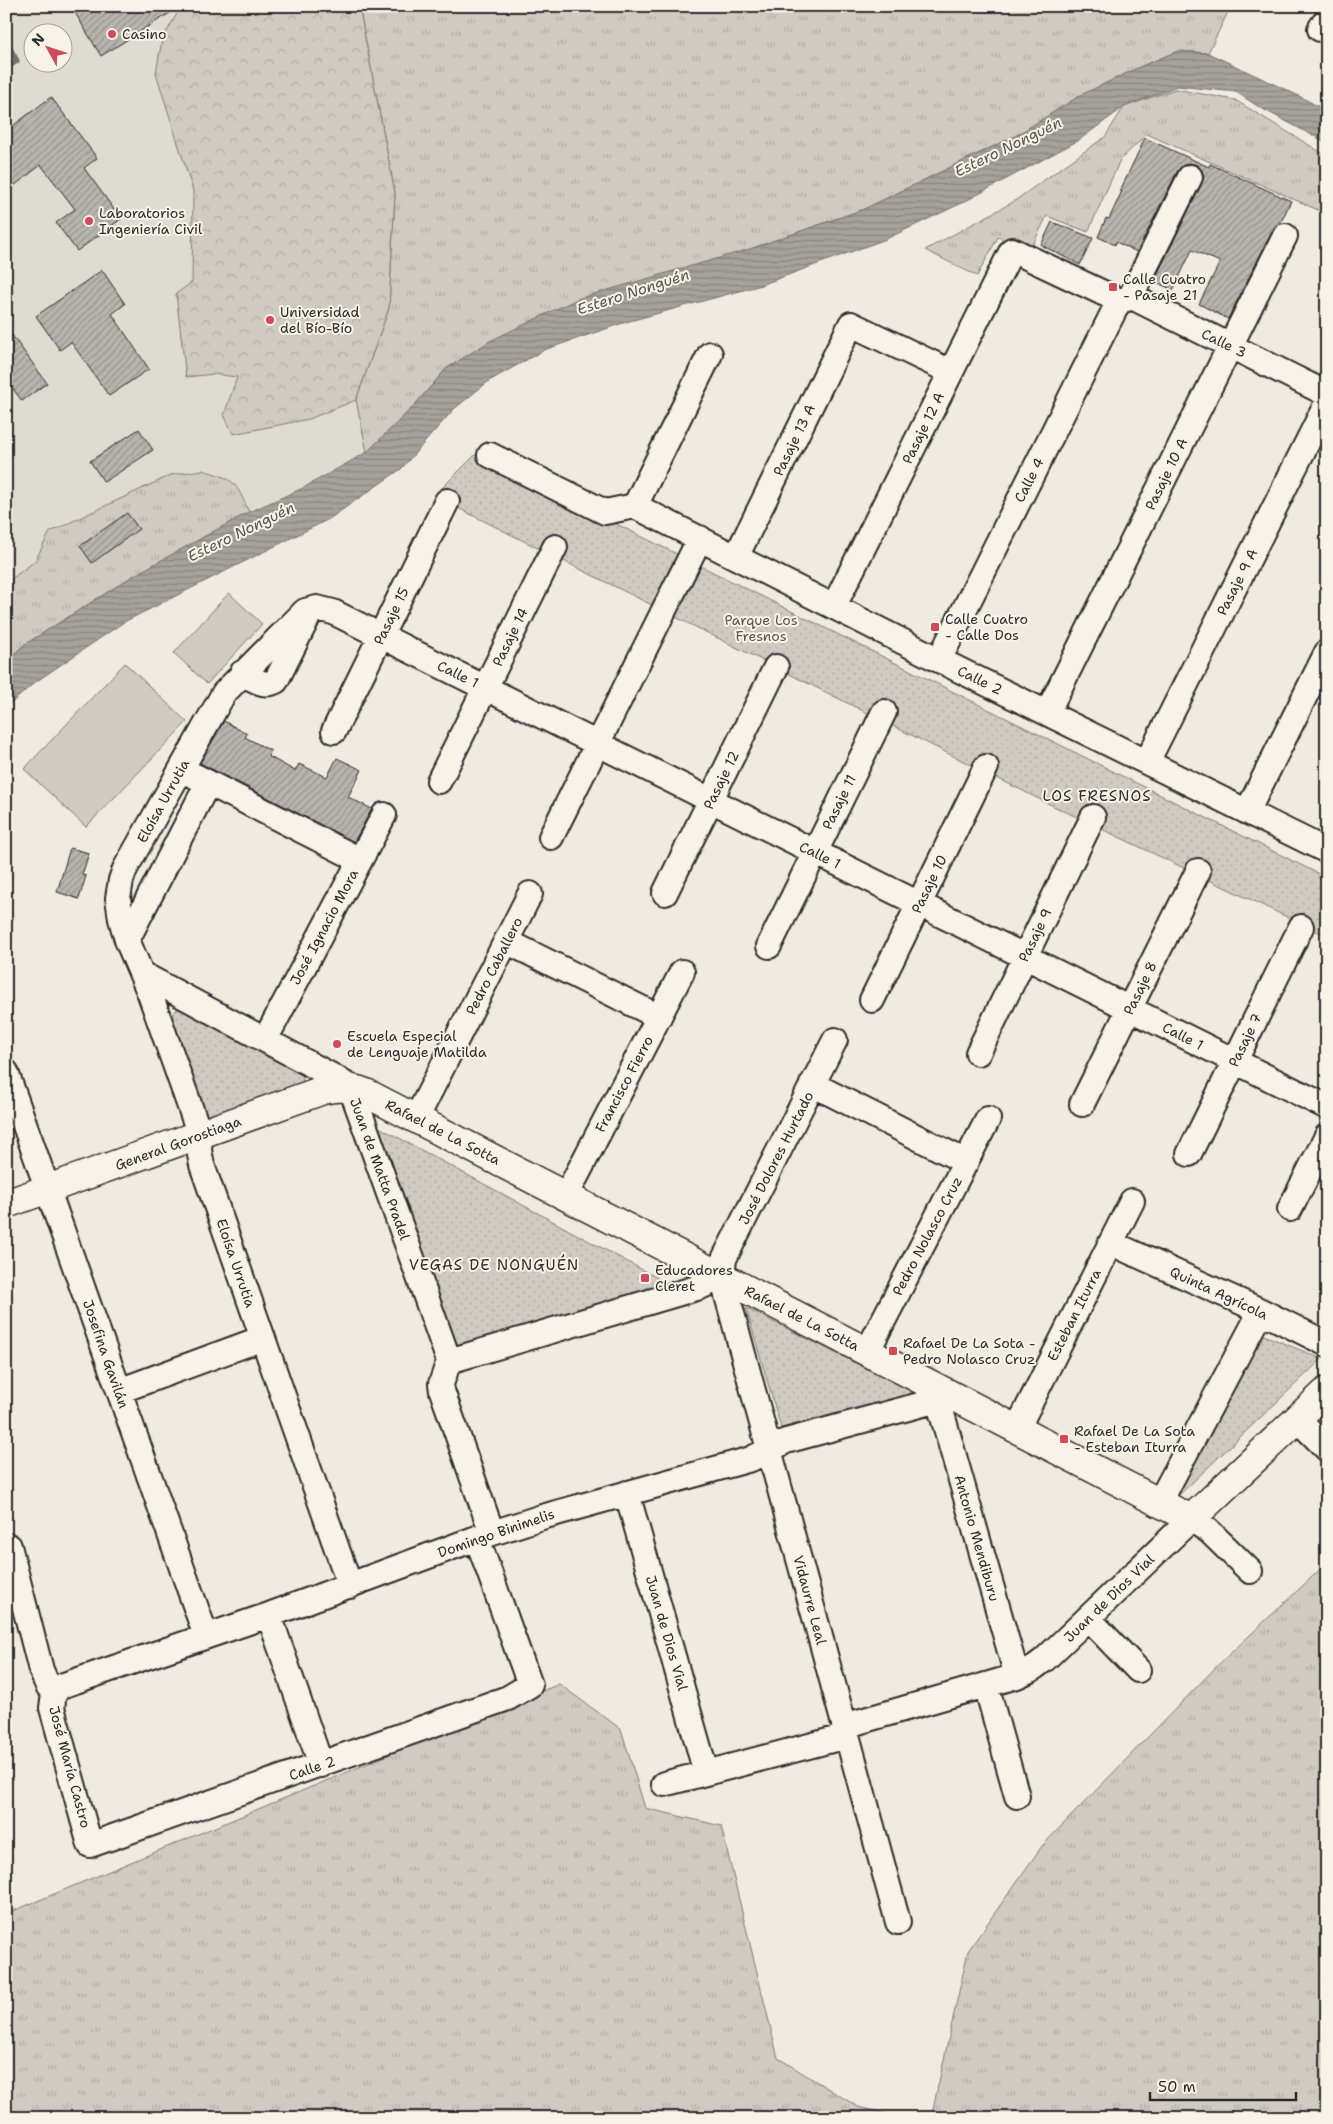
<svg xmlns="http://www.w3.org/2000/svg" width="1333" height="2124" viewBox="0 0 1333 2124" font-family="'Shantell Sans',sans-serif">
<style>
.built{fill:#dedbd1;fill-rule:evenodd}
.grass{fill:url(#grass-tufts);stroke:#7d7b76}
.forest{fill:url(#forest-crowns);stroke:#7d7b76}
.park{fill:url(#park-dots);stroke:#7d7b76}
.pitch{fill:#cfcbc2;stroke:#7d7b76}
.water{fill:url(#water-rules);stroke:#74726e}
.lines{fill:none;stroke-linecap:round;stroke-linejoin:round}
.stream{stroke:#74726e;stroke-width:5.5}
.building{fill:url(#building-hatch);stroke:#2b2b2b}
.street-casing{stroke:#2b2b2b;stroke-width:28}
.secondary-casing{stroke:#2b2b2b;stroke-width:31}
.street{stroke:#f7f3e8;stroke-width:24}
.secondary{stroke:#f7f3e8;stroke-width:28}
.poi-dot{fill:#d1495b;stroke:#f7f3e8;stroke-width:2}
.labels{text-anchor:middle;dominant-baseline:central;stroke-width:4;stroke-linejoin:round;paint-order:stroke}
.poi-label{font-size:14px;fill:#2b2b2b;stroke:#f7f3e8;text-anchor:start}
.street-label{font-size:14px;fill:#2b2b2b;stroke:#f7f3e8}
.park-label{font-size:14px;fill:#545351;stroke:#f7f3e8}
.water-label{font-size:15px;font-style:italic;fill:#555552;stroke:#f7f3e8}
.neighbourhood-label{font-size:15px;letter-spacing:1px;fill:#2b2b2b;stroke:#f7f3e8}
</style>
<defs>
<pattern id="grass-tufts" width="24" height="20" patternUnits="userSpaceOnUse" patternTransform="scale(1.25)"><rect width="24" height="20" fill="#cfcbc2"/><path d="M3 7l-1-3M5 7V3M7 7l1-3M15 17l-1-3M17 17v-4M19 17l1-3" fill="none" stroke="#b2aea7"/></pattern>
<pattern id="forest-crowns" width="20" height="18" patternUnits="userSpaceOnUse" patternTransform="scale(1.25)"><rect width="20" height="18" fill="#cfcbc2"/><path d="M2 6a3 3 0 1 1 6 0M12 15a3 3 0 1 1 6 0" fill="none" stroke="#b2aea7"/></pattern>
<pattern id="park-dots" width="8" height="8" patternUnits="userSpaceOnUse" patternTransform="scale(1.25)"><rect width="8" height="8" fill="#cfcbc2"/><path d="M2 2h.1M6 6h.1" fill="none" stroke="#b2aea7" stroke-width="1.8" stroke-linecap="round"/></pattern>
<pattern id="water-rules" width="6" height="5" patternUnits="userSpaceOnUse" patternTransform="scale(1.25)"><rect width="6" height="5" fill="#a4a29a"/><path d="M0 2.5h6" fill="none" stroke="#86847e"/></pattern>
<pattern id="building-hatch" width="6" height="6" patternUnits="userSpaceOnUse" patternTransform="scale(1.25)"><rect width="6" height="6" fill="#b8b5ae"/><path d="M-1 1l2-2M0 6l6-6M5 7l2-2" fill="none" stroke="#96938e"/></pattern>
</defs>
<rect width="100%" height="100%" fill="#efebe0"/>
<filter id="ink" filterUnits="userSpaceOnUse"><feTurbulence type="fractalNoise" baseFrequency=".02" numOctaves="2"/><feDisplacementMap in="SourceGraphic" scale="10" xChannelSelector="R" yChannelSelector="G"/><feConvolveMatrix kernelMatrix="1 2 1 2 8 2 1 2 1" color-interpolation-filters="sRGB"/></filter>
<g filter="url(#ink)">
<path class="built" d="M 6,6 L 1231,6 L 1208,53 L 1178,51 L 631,283 L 367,452 L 303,488 L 249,512 L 6,661 ZM 32,32 L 62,32 L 62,62 L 32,62 Z"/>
<path class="grass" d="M 359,6 L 1231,6 L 1208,53 L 1178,51 L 1144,65 L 1081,95 L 1017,135 L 864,209 L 750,249 L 447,368 L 412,408 L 367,452 L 356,400 L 389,308 L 395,193 Z
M 1175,89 L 1235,100 L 1327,156 L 1327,214 L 1147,134 L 1120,160 L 1088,232 L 1047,216 L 1029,252 L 998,237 L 977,276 L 925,250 L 1013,202 L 1105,137 L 1124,107 Z
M 202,470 C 235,479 235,481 249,512 L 133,576 L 24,645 L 6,661 L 6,583 L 35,561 L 50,532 L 171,475 Z
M 1327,1563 L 1327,2118 L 931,2118 L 968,1951 L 1042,1846 L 1218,1665 Z
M 559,1684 L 621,1729 L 645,1808 L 721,1826 L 778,2058 L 858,2107 L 905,2118 L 6,2118 L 6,1914 Z"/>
<path class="forest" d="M 175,6 L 359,6 L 395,193 L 389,308 L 356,400 L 309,419 L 233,434 L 224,415 L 237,377 L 214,374 L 186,377 L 176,294 L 192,282 L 193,191 L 156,73 L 162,40 L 178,12 Z"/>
<path class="park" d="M 476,454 L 1327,878 L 1327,936 L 1043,801 L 434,496 Z
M 184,1009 L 303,1072 L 302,1087 L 211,1119 L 201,1115 L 170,1019 L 176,1010 Z
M 377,1126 L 674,1287 L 456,1348 Z
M 746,1308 L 915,1393 L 781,1428 Z
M 1259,1333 L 1322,1359 L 1178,1496 L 1170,1495 Z"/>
<path class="pitch" d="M 229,593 L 262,624 L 207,684 L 174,653 Z
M 125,663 L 187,722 L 86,827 L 24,769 Z"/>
<path class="water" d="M 1178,51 L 1208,53 L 1297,95 L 1327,111 L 1327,143 L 1259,107 L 1236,92 L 1177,86 L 1124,107 L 1079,140 L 962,203 L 886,239 L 758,286 L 626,322 L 544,350 L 489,381 L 454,409 L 401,469 L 329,519 L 124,622 L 34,683 L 6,708 L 6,661 L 24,645 L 133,576 L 249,512 L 303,488 L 367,452 L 412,408 L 447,368 L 490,341 L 577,299 L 750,249 L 864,209 L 1017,135 L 1081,95 L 1144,65 Z"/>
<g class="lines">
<path class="stream" d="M 6,42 L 17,61 L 6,68"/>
</g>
<path class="building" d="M 71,6 L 181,6 L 101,56 Z
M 51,97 L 97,158 L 84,168 L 121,219 L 77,251 L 56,223 L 75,209 L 41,165 L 15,185 L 6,173 L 6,131 Z
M 1145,138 L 1209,167 L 1210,164 L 1291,201 L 1280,224 L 1273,230 L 1228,319 L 1199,304 L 1220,262 L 1192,250 L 1173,290 L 1154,281 L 1202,183 L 1204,176 L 1201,169 L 1197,165 L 1189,163 L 1182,166 L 1178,170 L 1137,252 L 1116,242 L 1115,245 L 1098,237 L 1106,218 L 1109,219 L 1122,191 L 1120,191 Z
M 1052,222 L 1093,238 L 1080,265 L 1041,245 Z
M 102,270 L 125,304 L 112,314 L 149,369 L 109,396 L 71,342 L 60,350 L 36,316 Z
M 6,327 L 47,383 L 22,401 L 6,379 Z
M 139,429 L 153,450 L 104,482 L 90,461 Z
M 127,513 L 139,529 L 92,563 L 80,546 Z
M 224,721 L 247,734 L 245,737 L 271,751 L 268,756 L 295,771 L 299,764 L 327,777 L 337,758 L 362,770 L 348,797 L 372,809 L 354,842 L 200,763 Z
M 70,848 L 89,853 L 82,875 L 86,876 L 79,899 L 57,892 Z"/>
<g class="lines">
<defs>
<path id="street" d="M 1320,29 L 1327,19
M 1130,298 L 1190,177
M 1120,301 L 1130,298 L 1136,299 L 1327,394
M 490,455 L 605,512 L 635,506
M 635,506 L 939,660 L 1327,851
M 635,506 L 710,354
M 736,557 L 851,324 L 951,372
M 834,606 L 1012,250 L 1120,301
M 939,660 L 1117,305 L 1120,301
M 242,673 C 254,679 263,688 276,681 L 309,615
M 1047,713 L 1285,236
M 334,731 L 447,501
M 1147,762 L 1327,403
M 195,776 L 360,860
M 439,781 L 555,547
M 1247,812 L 1327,652
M 551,837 L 700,538
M 665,893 L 776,667
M 127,940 L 208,783
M 506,941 L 659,1017
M 769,946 L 884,712
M 142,974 L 334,1077 L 351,1088 L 449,1361 L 441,1384 L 442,1391 L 492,1533
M 872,1000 L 986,767
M 265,1040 L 384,815
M 835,1040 L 724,1259 L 722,1277 L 898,1922
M 978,1053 L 1093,817
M 6,1072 L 206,1636
M 812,1084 L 966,1162
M 1082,1104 L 1198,871
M 416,1119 L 530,894
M 1189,1154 L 1301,927
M 566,1196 L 682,972
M 1290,1209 L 1327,1136
M 1111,1243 L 1261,1311 L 1327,1344
M 867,1352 L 988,1119
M 449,1361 L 700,1287 L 722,1277
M 119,1391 L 263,1338
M 938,1400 L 1017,1676
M 1297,1419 L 1327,1449
M 1017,1429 L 1132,1201
M 627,1493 L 706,1773
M 1159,1503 L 1261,1311
M 477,1538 L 530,1685 L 508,1698 L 90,1845 L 52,1708 L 54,1693 L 61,1686 L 269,1615 L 477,1538 L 542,1517 L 751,1459 L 786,1441 L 938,1400 L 944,1392
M 9,1546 L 41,1670 L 48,1686 L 54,1693
M 350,1586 L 202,1165 L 199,1150 L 200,1135 L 150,994 L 127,940 L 121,919 L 118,898 L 121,880 L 125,869 L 224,693 L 305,611 L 317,608 L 333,612 L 1327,1107
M 269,1615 L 321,1765
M 1088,1618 L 1138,1670
M 986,1685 L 1017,1796
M 844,1726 L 1017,1676 L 1032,1669 L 1044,1660 L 1191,1519 L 1209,1531 L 1250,1571
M 664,1784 L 847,1736"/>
<path id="secondary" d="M 6,1204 L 323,1090 C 338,1086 351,1087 366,1093 L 1191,1519 L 1327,1391"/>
</defs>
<use href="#street" class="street-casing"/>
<use href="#secondary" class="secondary-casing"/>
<use href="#street" class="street"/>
<use href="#secondary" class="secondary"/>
</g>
</g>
<g class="poi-dot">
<circle cx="112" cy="34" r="5"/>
<circle cx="89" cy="221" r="5"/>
<rect x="1108" y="282" width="10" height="10" rx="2.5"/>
<circle cx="270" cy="320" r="5"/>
<rect x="930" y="622" width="10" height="10" rx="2.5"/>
<circle cx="337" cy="1044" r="5"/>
<rect x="640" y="1273" width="10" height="10" rx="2.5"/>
<rect x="888" y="1346" width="10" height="10" rx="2.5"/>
<rect x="1059" y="1434" width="10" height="10" rx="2.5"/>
</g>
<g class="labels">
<g class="poi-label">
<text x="122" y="34">Casino</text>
<text x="99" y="213">Laboratorios<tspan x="99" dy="16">Ingeniería Civil</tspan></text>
<text x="1123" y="279">Calle Cuatro<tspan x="1123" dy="16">- Pasaje 21</tspan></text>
<text x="280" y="312">Universidad<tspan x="280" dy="16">del Bío-Bío</tspan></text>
<text x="945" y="619">Calle Cuatro<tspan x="945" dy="16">- Calle Dos</tspan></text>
<text x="347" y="1036">Escuela Especial<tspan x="347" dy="16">de Lenguaje Matilda</tspan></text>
<text x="655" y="1270">Educadores<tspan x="655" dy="16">Cleret</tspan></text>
<text x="903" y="1343">Rafael De La Sota -<tspan x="903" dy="16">Pedro Nolasco Cruz</tspan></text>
<text x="1074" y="1431">Rafael De La Sota<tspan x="1074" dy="16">- Esteban Iturra</tspan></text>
</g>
<g class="street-label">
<text transform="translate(1224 343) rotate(26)">Calle 3</text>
<text transform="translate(923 428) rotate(-64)">Pasaje 12 A</text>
<text transform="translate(794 440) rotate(-64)">Pasaje 13 A</text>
<text transform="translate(1166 474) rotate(-64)">Pasaje 10 A</text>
<text transform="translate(1029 480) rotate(-63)">Calle 4</text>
<text transform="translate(1237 582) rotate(-63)">Pasaje 9 A</text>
<text transform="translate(391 616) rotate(-64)">Pasaje 15</text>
<text transform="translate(510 637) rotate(-64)">Pasaje 14</text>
<text transform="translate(458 674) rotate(26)">Calle 1</text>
<text transform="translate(980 680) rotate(26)">Calle 2</text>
<text transform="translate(721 780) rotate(-64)">Pasaje 12</text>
<text transform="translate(163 801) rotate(-61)">Eloísa Urrutia</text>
<text transform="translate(839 802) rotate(-64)">Pasaje 11</text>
<text transform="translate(820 855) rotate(26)">Calle 1</text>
<text transform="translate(929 884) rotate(-64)">Pasaje 10</text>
<text transform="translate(324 927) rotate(-62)">José Ignacio Mora</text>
<text transform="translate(1035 935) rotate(-64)">Pasaje 9</text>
<text transform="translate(494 966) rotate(-63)">Pedro Caballero</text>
<text transform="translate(1140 988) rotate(-64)">Pasaje 8</text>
<text transform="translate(1183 1036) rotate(27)">Calle 1</text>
<text transform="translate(1245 1040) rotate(-64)">Pasaje 7</text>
<text transform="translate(624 1084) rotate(-62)">Francisco Fierro</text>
<text transform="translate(443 1132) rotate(27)">Rafael de La Sotta</text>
<text transform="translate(178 1143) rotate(-20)">General Gorostiaga</text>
<text transform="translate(776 1158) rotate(-63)">José Dolores Hurtado</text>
<text transform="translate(380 1169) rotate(70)">Juan de Matta Pradel</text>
<text transform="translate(927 1236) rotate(-62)">Pedro Nolasco Cruz</text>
<text transform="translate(236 1263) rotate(71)">Eloísa Urrutia</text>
<text transform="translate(1219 1293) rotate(25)">Quinta Agrícola</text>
<text transform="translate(1074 1315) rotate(-63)">Esteban Iturra</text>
<text transform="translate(802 1318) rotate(27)">Rafael de La Sotta</text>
<text transform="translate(106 1354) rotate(71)">Josefina Gavilán</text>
<text transform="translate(496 1533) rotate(-19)">Domingo Binimelis</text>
<text transform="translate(977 1538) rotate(74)">Antonio Mendiburu</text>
<text transform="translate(1109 1598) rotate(-44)">Juan de Dios Vial</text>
<text transform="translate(810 1600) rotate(75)">Vidaurre Leal</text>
<text transform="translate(667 1633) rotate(74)">Juan de Dios Vial</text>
<text transform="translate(70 1767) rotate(75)">José María Castro</text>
<text transform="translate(312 1768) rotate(-19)">Calle 2</text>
</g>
<g class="park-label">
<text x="761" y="620">Parque Los<tspan x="761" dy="16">Fresnos</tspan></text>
</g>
<g class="water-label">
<text transform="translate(1008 147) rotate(-26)">Estero Nonguén</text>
<text transform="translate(633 292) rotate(-18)">Estero Nonguén</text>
<text transform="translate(241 532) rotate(-26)">Estero Nonguén</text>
</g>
<g class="neighbourhood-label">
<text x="1097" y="796">LOS FRESNOS</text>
<text x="494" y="1265">VEGAS DE NONGUÉN</text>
</g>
</g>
<rect width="1333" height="2124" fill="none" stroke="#f7f3e8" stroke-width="25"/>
<rect x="12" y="12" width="1308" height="2099" fill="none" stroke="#2b2b2b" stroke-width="2" filter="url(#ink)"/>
<g transform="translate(48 48) rotate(310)"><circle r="24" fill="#f7f3e8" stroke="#a5a39c"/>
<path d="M0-4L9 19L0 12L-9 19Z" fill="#d1495b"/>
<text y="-8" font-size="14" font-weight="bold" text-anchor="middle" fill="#2b2b2b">N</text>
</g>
<path d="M1150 2092v8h146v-8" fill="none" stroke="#2b2b2b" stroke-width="2.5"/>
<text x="1158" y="2092" font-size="15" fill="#2b2b2b" stroke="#f7f3e8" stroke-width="4" paint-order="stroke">50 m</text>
</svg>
